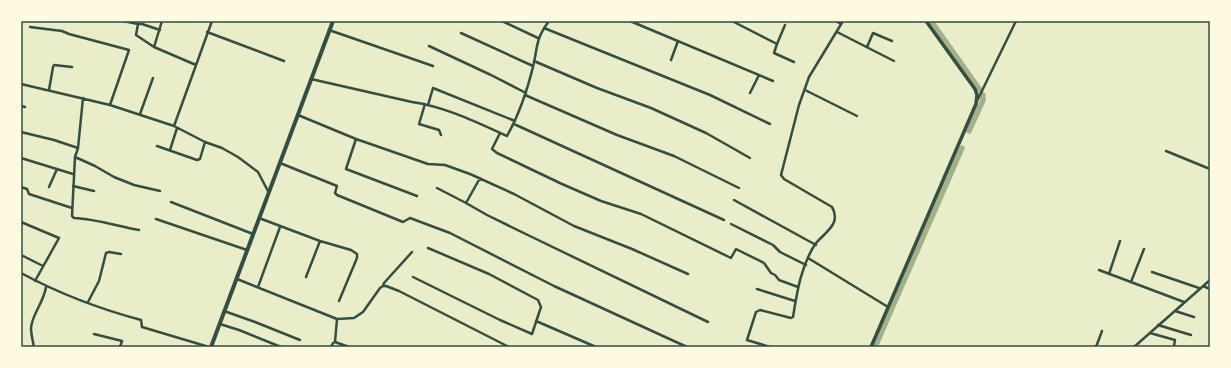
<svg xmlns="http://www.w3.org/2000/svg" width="1231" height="368" viewBox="0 0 1231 368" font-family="Karla,sans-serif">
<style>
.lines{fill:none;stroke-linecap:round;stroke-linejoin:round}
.canal{stroke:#a3b18a;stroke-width:5.5}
.minor{stroke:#344e41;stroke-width:2.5}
.secondary{stroke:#344e41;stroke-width:3.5}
.trunk{stroke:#344e41;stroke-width:4}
.neatline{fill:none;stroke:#344e41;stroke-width:1.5}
</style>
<rect width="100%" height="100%" fill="#e9edc9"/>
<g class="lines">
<path class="canal" d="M 931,21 L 980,90
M 969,131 L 983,100 L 983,95
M 875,347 L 962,148"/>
<path class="minor" d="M 123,21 L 138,24 L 136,35 L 154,47 L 196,65
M 502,21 L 538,38
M 630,21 L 773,81
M 732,21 L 777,44 L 774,53 L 794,62
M 836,21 L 841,24
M 138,24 L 142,24 L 160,30
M 30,27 L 62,31 L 69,34 L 129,50 L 110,105
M 544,28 L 710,95 L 770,124
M 329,30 L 433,66
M 207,32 L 284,61
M 837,32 L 894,61
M 461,33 L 533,66
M 777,44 L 785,25
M 429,46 L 491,75 L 526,93
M 154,47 L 162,21
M 867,47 L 873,33 L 892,41
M 671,60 L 678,41
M 534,61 L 597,88 L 651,108 L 706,133 L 750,158
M 311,79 L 412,102 C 446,107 476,122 507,136 C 519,115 527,91 533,67 C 538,46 535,40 549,21
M 21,84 L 110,105 L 174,126 L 205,142 L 222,148 L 238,157 L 258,172 L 269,193
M 49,90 L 53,67 L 54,65 L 72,67
M 805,90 L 857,116
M 750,93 L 759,75
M 525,95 L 617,135 L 674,156 L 739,188
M 83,98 L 78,148 L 75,157 L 72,216 L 74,218 C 96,219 117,226 139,230
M 977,101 L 1016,21
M 425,104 L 419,124 L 439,130 L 441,135
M 428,105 L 433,88 L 515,121
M 21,106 L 25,107
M 140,114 L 153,78
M 298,115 L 356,139 L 428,164 L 445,165 L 470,174 L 514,194 L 574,226 L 632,249 L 688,274
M 514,124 L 724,220
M 174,126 L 212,21
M 21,132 L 54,140 L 78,148
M 500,133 L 492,149 L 497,153 L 562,184 L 601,201 L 641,214 L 731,258 L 736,249 L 764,263 L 771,273 L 775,275 L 779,280 L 798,287
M 356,139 L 346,169 L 417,196
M 157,146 L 197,160 L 200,159 L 205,142
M 170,150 L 177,128
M 1166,151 L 1210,169
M 75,157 L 95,166 L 114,177 L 134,185 L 160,191
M 21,158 L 73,174
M 280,163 L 337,186 L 335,193 L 337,195 L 403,222 L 410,218 L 450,233 L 554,286 L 687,347
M 480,178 L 466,203 L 487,215 L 534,238 L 708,322
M 73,186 L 94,191
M 21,187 L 27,189 L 29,194 L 72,208
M 49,187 L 57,169
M 437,188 L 466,203
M 734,200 L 816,245
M 171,202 L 253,234
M 259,218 L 320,241 L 351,250 L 357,254 L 357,258 L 339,301
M 156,219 L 247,250
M 21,222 L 59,238 L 35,281
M 731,224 L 773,245 L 780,252 L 806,265
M 21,255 L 43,266
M 808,258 L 888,307
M 1099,270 L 1184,302
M 1152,272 L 1199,288
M 21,273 C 58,293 100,309 141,320 L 142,327 L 209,347
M 1109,274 L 1120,241
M 306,277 L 320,241
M 413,277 L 500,320 L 532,334 L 541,307 L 538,300 L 489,274 L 428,248
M 237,279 L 337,319 L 354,318 L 363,312 L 380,288 L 383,286 L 386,286 L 399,291 L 509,347
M 1131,282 L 1144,249
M 383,286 L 384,283 L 412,252
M 1203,286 L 1210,289
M 258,287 L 280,227
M 757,289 L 795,301
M 88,302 L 99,281 L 106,253 L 109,252 L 121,254
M 224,311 L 255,322 L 300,340
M 1175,311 L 1194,317
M 536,321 L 596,347
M 220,324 L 239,330 L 281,347
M 1158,325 L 1191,335
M 1150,333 L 1175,340 L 1174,346 L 1176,347
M 94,334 L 122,341 L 120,347
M 335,342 L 337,319
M 34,347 C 33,342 31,334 31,328 C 32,314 44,302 46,287
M 331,347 L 333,343 L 335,342 L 349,347
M 770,347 L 747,340 L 756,312 L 760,310 L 791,318 L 793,317 C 797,292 801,265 816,243 C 822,236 831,230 834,222 C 836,216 835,212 832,207 L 784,179 L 781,175 L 799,105 L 809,77 L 843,21
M 1096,347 L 1102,331
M 1134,347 L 1210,280"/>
<path class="secondary" d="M 871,347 L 976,104 L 977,95 L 975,89 L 926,21"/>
<path class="trunk" d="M 211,347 L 333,21"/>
</g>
<rect width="1231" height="368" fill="none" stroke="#fefae0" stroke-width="44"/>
<rect x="22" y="22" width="1187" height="324" class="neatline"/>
</svg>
